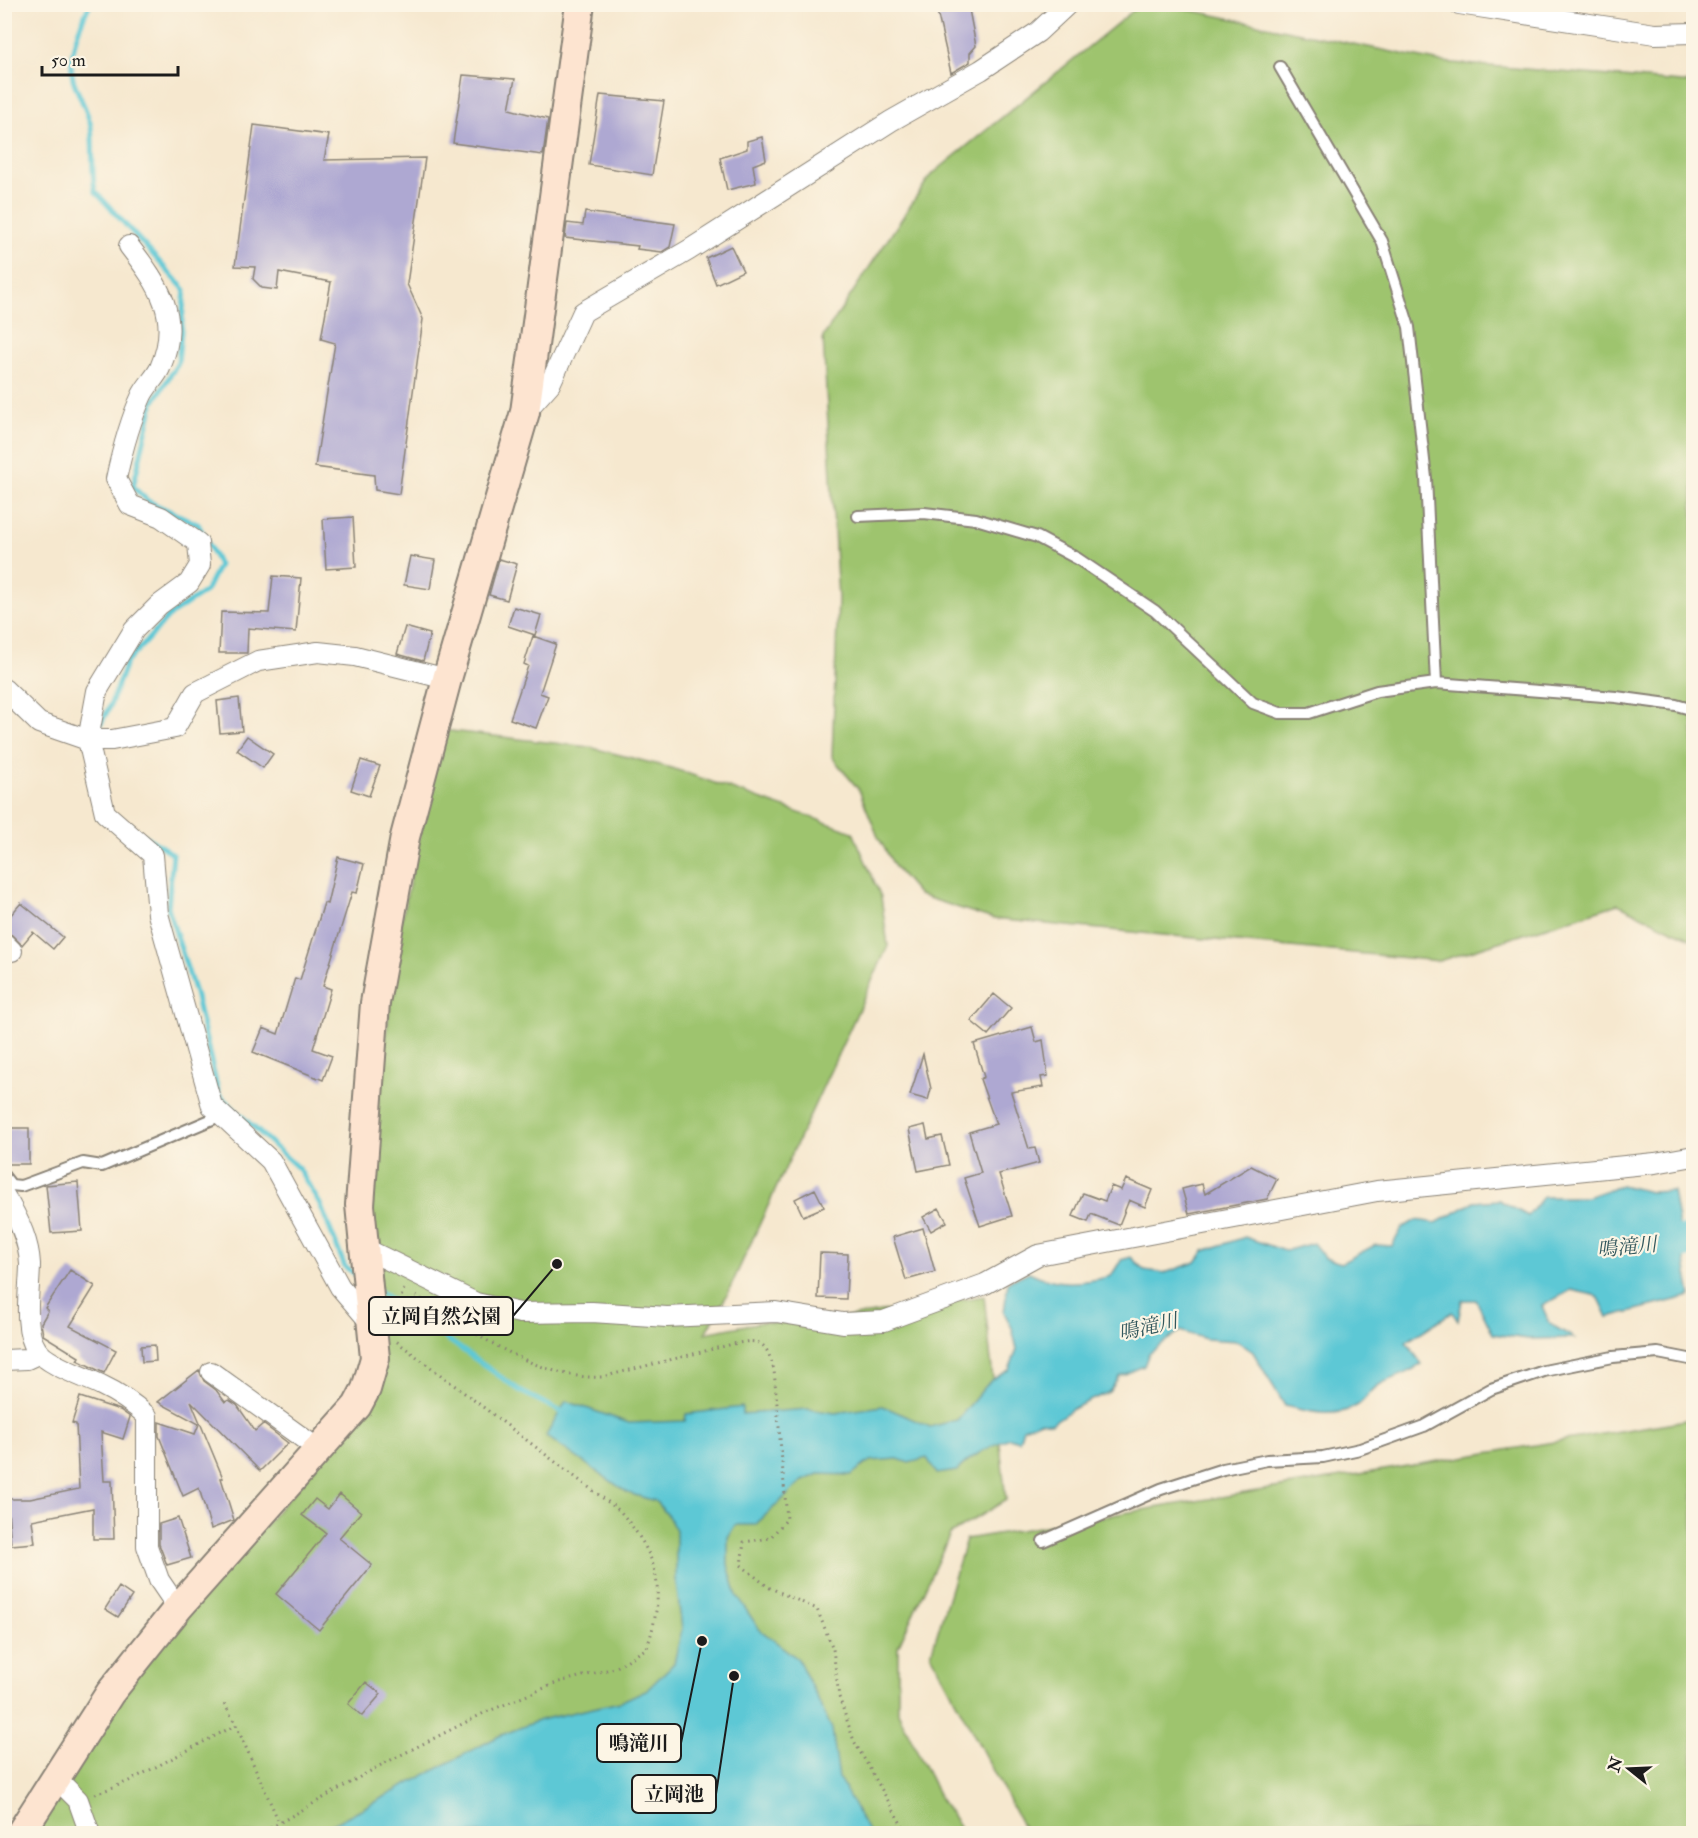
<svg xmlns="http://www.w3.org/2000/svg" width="1698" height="1838" viewBox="0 0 1698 1838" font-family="'IM FELL Double Pica','Noto Serif JP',serif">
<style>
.green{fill:#9ec46e;stroke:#5d7045;stroke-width:1.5}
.water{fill:#5dc8d5;stroke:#3c7278;stroke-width:1.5}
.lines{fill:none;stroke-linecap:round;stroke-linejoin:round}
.stream{stroke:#5dc8d5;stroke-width:5}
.river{stroke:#5dc8d5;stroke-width:33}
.building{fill:#aea8d2}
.lane-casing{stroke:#898276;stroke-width:14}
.street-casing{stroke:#898276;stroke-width:22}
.secondary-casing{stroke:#898276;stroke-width:32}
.path{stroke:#898276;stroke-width:3;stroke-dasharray:1.5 4.5;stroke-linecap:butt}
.lane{stroke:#fff;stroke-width:10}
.street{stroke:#fff;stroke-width:20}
.secondary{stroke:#fde4d0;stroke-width:28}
.labels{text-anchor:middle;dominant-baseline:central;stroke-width:4.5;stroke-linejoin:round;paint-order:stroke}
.water-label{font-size:20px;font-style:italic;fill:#33585d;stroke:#fcf5e5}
.leader{fill:none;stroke:#1c1c1c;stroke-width:2}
.callout-dot{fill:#1c1c1c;stroke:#fcf5e5;stroke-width:2}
.callout{fill:#fcf5e5;stroke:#1c1c1c;stroke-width:2}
.callout-label{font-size:20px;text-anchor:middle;font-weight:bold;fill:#1c1c1c}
</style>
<rect width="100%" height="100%" fill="#fcf5e5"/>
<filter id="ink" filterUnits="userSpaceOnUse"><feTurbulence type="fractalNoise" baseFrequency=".0167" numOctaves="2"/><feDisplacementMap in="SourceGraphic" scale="12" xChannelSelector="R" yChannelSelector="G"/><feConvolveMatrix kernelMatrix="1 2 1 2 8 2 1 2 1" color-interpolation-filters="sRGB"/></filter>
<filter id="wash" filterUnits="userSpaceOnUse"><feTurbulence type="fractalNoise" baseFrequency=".008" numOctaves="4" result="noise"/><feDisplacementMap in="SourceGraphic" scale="24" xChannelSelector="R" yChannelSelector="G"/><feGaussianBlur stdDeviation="1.35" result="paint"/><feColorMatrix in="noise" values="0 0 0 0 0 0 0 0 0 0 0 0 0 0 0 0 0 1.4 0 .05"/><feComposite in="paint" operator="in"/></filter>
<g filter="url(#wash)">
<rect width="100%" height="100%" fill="#f6e8cf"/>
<path class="green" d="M 1140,5 L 1165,5 L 1441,62 L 1693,83 L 1693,940 L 1618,904 L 1439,961 L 993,919 L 919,895 L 895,867 L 878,837 L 859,790 L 832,757 L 838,599 L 823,337 L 930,176 Z
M 442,730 L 589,747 L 675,769 L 853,832 L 881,897 L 888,946 L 726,1297 L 705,1333 L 762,1322 L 803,1324 L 984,1296 L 1006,1500 L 950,1534 L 898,1647 L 898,1712 L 941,1800 L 964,1833 L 35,1834 L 115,1698 L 369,1405 L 370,1233 L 377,1114 L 398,937 Z
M 1693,1419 L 1693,1833 L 1026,1833 L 931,1654 L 966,1539 Z"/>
<path class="water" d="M 1621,1185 L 1650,1192 L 1673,1191 L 1691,1296 L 1608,1317 L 1598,1296 L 1571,1290 L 1542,1306 L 1550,1324 L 1574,1338 L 1528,1339 L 1493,1334 L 1476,1300 L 1462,1300 L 1458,1321 L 1452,1312 L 1406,1342 L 1422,1364 C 1408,1374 1393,1377 1379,1385 C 1371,1390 1366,1399 1358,1405 C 1336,1419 1309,1412 1285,1406 L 1253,1352 L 1237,1341 L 1206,1339 L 1180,1331 L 1149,1353 L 1144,1366 L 1120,1376 L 1109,1392 L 1074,1408 L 1052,1423 L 1041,1421 L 1023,1428 L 1019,1441 L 1009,1438 C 990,1447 971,1455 957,1471 L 937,1474 L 927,1458 L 909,1463 L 898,1459 L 870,1461 L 851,1475 L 818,1474 L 801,1482 L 755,1525 L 735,1525 L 728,1537 L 728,1565 L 737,1596 L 759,1629 L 798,1659 L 832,1729 L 839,1778 L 869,1833 L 314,1834 L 499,1736 L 540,1720 L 620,1702 L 648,1689 L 674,1663 L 682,1629 L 676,1582 L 676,1531 L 667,1514 L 655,1501 L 628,1493 L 546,1436 L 566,1401 L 629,1423 L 685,1421 L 686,1414 L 742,1407 L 742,1414 L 808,1409 L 835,1413 L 883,1406 L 930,1427 L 957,1420 L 991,1380 L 1009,1370 L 1017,1349 L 1012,1328 L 1004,1312 L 1008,1282 L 1029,1272 C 1057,1286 1081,1284 1111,1276 L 1121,1260 L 1131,1257 L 1144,1270 L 1165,1273 L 1196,1262 L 1204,1251 L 1245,1237 L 1285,1251 L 1313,1243 L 1325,1258 L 1341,1263 L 1375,1245 L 1392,1246 L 1402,1228 L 1416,1220 L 1436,1223 L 1474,1202 L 1499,1200 L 1528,1216 L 1543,1197 L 1587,1197 Z"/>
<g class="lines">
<path class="stream" d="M 90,4 C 79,26 67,55 73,79 C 78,96 88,110 91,127 C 94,149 91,169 95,191 L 185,290 L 178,363 L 153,403 L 133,487 L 148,501 L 198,524 L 219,565 L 206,591 L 170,615 L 126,663 L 110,706 L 98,729
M 145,836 L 173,854 L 168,908 L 195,993 L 219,1095 L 299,1169 L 320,1204 L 345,1267 L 357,1275
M 379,1291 L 522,1392 L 566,1414"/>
<path class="river" d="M 1637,1246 L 1694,1241"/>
</g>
<g id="blocks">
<path class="building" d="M 962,4 L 968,4 L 976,46 L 970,53 L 970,62 L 951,73 L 937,11 Z
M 463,75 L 515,79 L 509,109 L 548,119 L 543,155 L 453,143 Z
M 600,95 L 664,101 L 652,175 L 589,165 Z
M 254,125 L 329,135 L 324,160 L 425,158 L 407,284 L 423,319 L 399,494 L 375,490 L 374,475 L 315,467 L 335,343 L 321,339 L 331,282 L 279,272 L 277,290 L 262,288 L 253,279 L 255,267 L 235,266 Z
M 762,137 L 766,160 L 753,165 L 756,183 L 727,190 L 720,158 L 747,149 L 747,141 Z
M 585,212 L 675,224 L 670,247 L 662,252 L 637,249 L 638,246 L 565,238 L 567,223 L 583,225 Z
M 731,246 L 743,271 L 716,284 L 706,258 Z
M 353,517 L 356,567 L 326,569 L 323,519 Z
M 410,556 L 435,560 L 430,589 L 404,585 Z
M 499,559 L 517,564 L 507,600 L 489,595 Z
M 273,576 L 301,578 L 296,632 L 248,628 L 247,653 L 219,653 L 221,612 L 269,613 Z
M 514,607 L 541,615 L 535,635 L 508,626 Z
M 405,627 L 430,634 L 423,661 L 397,654 Z
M 533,636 L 556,644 L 540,693 L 548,696 L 536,728 L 510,719 L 528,666 L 524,664 Z
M 239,698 L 242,731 L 220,733 L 217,701 Z
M 247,736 L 273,754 L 263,768 L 237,750 Z
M 361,760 L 380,766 L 369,796 L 351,790 Z
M 338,857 L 364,864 L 357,893 L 352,892 L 323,986 L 331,989 L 313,1049 L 332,1056 L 323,1080 L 253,1052 L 263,1028 L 278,1034 L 295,978 L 300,980 L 324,903 L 327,904 Z
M 21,903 L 63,937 L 53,949 L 33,932 L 22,945 L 12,935 L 4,931 L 4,923 Z
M 994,994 L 1011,1008 L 988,1035 L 971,1021 Z
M 1032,1027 L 1036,1042 L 1043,1040 L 1048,1076 L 1041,1077 L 1043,1087 L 1011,1092 L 1029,1149 L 1035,1148 L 1039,1163 L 999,1174 L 1012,1216 L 980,1226 L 964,1178 L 981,1173 L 969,1132 L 996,1124 L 980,1079 L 984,1077 L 974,1044 Z
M 923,1054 L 931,1089 L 928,1100 L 910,1095 Z
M 925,1125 L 928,1139 L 942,1136 L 949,1165 L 918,1171 L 909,1129 Z
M 4,1128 L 29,1128 L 29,1164 L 4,1164 Z
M 1251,1166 L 1277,1179 L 1267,1199 L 1189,1214 L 1182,1189 L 1202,1184 L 1205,1194 Z
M 1126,1179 L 1152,1190 L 1145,1207 L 1129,1200 L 1119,1225 L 1091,1214 L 1088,1222 L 1073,1216 L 1083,1193 L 1105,1201 L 1111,1186 L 1121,1190 Z
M 78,1182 L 82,1231 L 51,1233 L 46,1185 Z
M 815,1189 L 824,1207 L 803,1216 L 795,1199 Z
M 939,1208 L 947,1222 L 931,1231 L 923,1217 Z
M 923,1228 L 935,1272 L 906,1280 L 893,1237 Z
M 820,1253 L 848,1254 L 846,1299 L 818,1298 Z
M 70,1270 L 95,1286 L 70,1326 L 116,1350 L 104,1373 L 77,1360 L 79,1357 L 43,1335 L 41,1323 L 48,1311 L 45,1308 Z
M 155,1345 L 156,1361 L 142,1362 L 141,1346 Z
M 199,1370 L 204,1381 L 216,1390 L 225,1402 L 229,1400 L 237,1405 L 255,1431 L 263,1424 L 288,1443 L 260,1471 L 191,1401 L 223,1478 L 221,1478 L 234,1520 L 211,1529 L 199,1488 L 183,1496 L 159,1436 L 159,1422 L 195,1434 L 199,1424 L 158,1402 Z
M 80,1397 L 120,1410 L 130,1417 L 123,1439 L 101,1432 L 104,1481 L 112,1481 L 114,1539 L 93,1539 L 93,1508 L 32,1520 L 35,1543 L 11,1545 L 7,1499 L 30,1499 L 79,1489 L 76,1424 L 72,1423 Z
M 340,1494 L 361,1512 L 339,1538 L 372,1565 L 319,1630 L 276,1594 L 326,1533 L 302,1515 L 315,1499 L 328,1509 Z
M 178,1518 L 191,1558 L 167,1565 L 159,1544 L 159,1524 Z
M 119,1587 L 132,1596 L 118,1617 L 105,1609 Z
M 366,1682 L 381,1694 L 362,1716 L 348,1704 Z"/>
</g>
</g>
<g filter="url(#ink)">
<use href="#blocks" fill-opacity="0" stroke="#898276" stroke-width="1.5"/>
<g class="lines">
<defs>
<path id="lane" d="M 1280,67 L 1382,241 L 1409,327 L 1426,478 L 1436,683
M 858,516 L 924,513 L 976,519 L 1037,537 L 1078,559 L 1155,611 L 1253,703 L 1280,713 L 1309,713 L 1377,691 L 1436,683 L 1616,697 L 1676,705 L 1694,710
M 4,1176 L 11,1185 L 21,1186 L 83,1163 L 102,1166 L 222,1115
M 1043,1541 L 1161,1489 L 1223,1469 L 1267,1460 L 1323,1457 L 1360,1449 L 1424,1426 L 1491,1389 L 1544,1371 L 1613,1357 L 1658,1353 L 1694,1360"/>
<path id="street" d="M 1459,4 L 1655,34 L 1694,33
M 525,412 L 550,384 L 583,312 L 689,250 L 891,121 L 981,70 L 1038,32 L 1068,4
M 4,689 L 39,723 L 88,740 L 97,691 L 134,630 L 159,605 L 189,583 L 200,565 L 198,543 L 161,517 L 130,505 L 116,479 C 122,451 130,421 142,395 C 147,385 156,377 160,368 C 182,317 159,285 129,246
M 4,943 L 12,951
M 4,1195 C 16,1214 29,1241 30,1264 C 30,1288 22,1329 37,1350 C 47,1365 85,1377 101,1385 C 118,1393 134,1404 147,1416 L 147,1546 L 159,1580 L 178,1608
M 362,1247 L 476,1303 L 520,1313 L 592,1312 L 667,1317 L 776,1312 L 843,1323 L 884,1321 L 985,1284 L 1038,1255 L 1377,1191 L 1655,1163 L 1694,1156
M 370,1322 L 340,1287 L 271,1161 L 212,1106 L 158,914 L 153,855 L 105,813 L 88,740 L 112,740 L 175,728 L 195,693 L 258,661 L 318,652 L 355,656 L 447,679
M 4,1360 L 27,1359 L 40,1353
M 211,1372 L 318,1449
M 56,1778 L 78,1800 L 90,1834"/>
<path id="secondary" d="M 20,1834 L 110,1693 L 178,1608 L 357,1406 L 366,1389 L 375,1358 L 360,1205 L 375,1003 L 405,837 L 447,679 L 525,412 L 580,4"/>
</defs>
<use href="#lane" class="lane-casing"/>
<use href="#street" class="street-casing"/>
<use href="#secondary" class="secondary-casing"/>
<path class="path" d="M 416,1296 C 467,1328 539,1381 602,1377 L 733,1344 C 762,1338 766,1342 774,1370 L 787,1519 L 770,1538 L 744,1542 L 741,1565 L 768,1587 L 817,1609 L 833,1649 L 839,1697 L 854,1741 L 907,1834
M 395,1313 L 404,1289
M 236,1725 L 279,1822
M 95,1794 L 127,1782 L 236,1725 L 223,1701
M 260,1834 L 381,1765 L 484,1713 L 559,1682 L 615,1668 L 647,1648 C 666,1588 660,1559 620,1511 L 396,1341"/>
<use href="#lane" class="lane"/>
<use href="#street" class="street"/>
<use href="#secondary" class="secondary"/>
</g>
</g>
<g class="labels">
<g class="water-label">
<text transform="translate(1627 1247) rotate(-6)">鳴滝川</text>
<text transform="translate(1148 1327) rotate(-13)">鳴滝川</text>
</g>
</g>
<path class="leader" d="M557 1264L513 1316M702 1641L681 1743M734 1676L716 1794"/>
<g class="callout-dot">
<circle cx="557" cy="1264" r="6"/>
<circle cx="702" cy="1641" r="6"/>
<circle cx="734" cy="1676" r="6"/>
</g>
<g class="callout">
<rect x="369" y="1297" width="144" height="38" rx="6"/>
<rect x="597" y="1724" width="84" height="38" rx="6"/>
<rect x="632" y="1775" width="84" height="38" rx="6"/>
</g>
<g class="callout-label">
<text x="441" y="1323">立岡自然公園</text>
<text x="639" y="1750">鳴滝川</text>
<text x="674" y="1801">立岡池</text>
</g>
<rect width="1698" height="1838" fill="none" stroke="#fcf5e5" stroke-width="24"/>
<g transform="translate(1629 1769) rotate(288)" stroke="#fcf5e5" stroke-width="4.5" paint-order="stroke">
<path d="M0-4.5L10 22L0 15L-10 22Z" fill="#1c1c1c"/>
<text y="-9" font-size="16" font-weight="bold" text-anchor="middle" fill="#1c1c1c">N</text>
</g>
<path d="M42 66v9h136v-9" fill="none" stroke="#1c1c1c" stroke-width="3"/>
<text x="51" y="66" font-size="18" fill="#1c1c1c" stroke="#fcf5e5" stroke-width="4.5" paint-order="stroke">50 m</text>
</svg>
